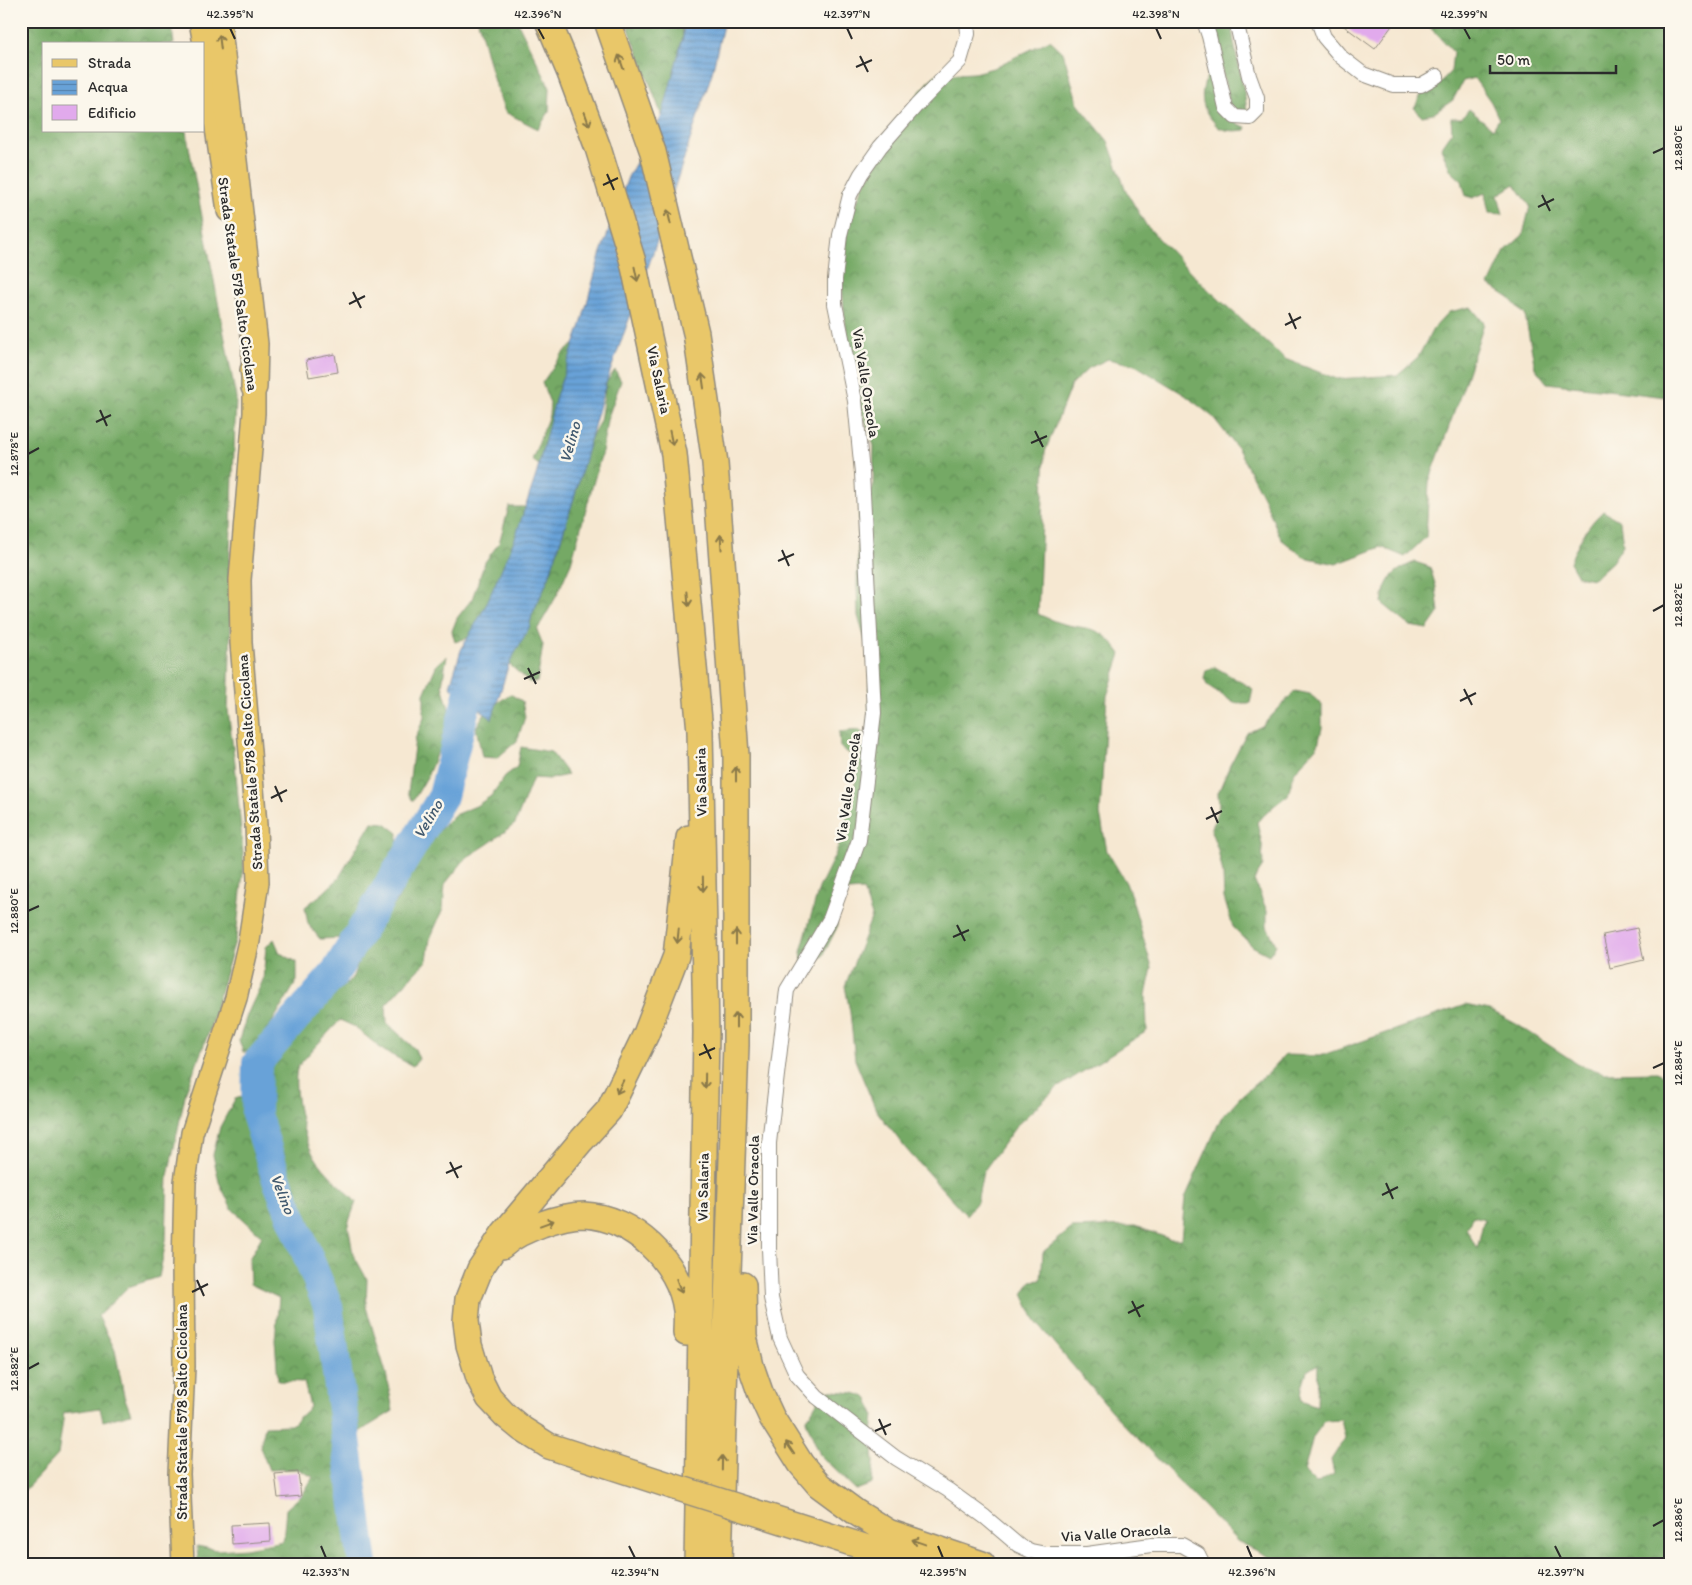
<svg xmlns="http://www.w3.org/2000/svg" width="1692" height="1585" viewBox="0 0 1692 1585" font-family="Itim,sans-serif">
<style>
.forest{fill:url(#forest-crowns);stroke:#506a48;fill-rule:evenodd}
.water{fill:url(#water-rules);stroke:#4a6682}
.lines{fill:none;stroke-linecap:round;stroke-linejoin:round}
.river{stroke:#68a2d8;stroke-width:30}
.building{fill:#e1aaec}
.street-casing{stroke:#908a7e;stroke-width:16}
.primary-casing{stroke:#908a7e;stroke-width:24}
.highway-casing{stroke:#908a7e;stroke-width:28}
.street{stroke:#fff;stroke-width:14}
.primary{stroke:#e9c769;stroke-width:21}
.highway{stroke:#e9c769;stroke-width:25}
.highway-bridge-casing{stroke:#908a7e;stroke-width:28;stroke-linecap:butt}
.highway-bridge{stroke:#e9c769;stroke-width:25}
.oneway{stroke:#8a794a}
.ticks{fill:none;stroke:#2b2b2b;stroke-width:2}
.labels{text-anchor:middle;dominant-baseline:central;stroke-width:5;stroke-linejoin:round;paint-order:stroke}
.street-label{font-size:15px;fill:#2b2b2b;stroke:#fbf7ec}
.water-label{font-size:16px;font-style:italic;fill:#435b70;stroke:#fbf7ec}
.neatline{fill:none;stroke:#2b2b2b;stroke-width:2}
.ticks-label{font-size:12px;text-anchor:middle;fill:#2b2b2b}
</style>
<defs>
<pattern id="forest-crowns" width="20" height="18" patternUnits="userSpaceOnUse" patternTransform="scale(1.25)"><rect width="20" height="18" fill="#74a965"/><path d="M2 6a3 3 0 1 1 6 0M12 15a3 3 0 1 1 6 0" fill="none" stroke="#5f8a53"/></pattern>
<pattern id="water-rules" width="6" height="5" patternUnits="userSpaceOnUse" patternTransform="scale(1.25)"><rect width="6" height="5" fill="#68a2d8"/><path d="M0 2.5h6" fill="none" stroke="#5684af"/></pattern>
</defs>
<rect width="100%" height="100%" fill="#fbf7ec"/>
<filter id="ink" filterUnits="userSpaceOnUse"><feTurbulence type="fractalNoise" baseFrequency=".02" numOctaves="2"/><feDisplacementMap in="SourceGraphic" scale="10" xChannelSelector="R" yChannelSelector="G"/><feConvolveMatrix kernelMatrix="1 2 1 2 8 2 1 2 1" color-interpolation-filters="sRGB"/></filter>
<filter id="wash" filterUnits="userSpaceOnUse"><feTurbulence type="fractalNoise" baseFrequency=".0096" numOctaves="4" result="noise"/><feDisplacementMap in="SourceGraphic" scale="20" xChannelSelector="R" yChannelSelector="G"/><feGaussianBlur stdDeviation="1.12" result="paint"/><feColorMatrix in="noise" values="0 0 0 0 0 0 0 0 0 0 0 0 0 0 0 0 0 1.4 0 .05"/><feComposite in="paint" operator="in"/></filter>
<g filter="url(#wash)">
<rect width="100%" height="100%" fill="#f6e8d2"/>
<path class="forest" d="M 21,21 L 171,21 L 174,44 L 44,44 L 44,131 L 186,131 L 236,398 L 229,579 L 231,626 L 228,710 L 235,763 L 244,864 L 236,937 L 209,1032 L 186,1091 L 168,1176 L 166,1241 L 159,1277 L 128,1287 L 98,1316 L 115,1350 L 124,1396 L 131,1414 L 103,1421 L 100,1408 L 64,1413 L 58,1455 L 21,1494 Z
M 478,21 L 517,21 L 550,88 L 549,112 L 538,129 L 505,112 L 494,82 Z
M 626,21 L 681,21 L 683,37 L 673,76 L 673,93 L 662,116 Z
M 1210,21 L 1231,21 C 1234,51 1243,80 1247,110 L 1238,111 L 1231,108 Z
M 1424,21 L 1671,21 L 1671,409 L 1666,397 L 1547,383 L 1535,368 L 1525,315 L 1509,298 L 1489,285 L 1505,251 L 1523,235 L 1530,206 L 1515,184 L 1498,195 L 1503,214 L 1489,213 L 1485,193 L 1473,198 L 1466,196 L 1462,181 L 1451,171 L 1441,148 L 1452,132 L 1451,118 L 1462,118 L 1469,109 L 1493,129 L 1499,119 L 1491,102 L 1474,78 L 1463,81 L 1453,100 L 1433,114 L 1422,116 L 1414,108 L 1421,95 L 1439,84 L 1451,71 L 1453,52 Z
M 1050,40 L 1063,52 L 1078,104 L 1108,141 L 1126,191 L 1146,225 L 1200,282 L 1285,359 L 1337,379 L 1397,375 L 1418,357 L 1433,329 L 1449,312 L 1471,307 L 1484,323 L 1464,385 L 1429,482 L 1426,537 L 1405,557 L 1381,547 L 1336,564 L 1304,557 L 1281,539 L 1264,499 L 1238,449 L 1213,417 L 1185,395 L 1135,365 L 1108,359 L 1089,368 L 1071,385 L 1045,452 L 1038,614 C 1045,617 1053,621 1060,623 C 1091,631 1100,624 1121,654 L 1107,696 L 1100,814 L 1107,851 L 1126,883 L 1132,899 L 1152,968 L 1146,995 L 1147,1031 L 1057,1088 L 1017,1125 L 983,1172 L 977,1202 L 966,1215 L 906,1149 L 876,1110 L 855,1060 L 850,1012 L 845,986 L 872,916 L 863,890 L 848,891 L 835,903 L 837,927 L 823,956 L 803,969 L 801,951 L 819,888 L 835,855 L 843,834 L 858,770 L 851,755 L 840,747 L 839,732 L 859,730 L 868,737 L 871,659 L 858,616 L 857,586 L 859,501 L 873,488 L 874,446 L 861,409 L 859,377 L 849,348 L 844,312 L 842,282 L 847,229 L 863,186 L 916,96 L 935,75 L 974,73 L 993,68 Z
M 1212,68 L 1238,124 L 1246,127 L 1245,130 C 1237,131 1226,132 1218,127 C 1216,126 1215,123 1213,121 C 1198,105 1200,86 1212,68 Z
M 581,339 L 548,447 L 539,465 L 532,460 L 549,415 L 550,403 L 542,383 L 563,353 Z
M 615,370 L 621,381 L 607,420 L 602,452 L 571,563 L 556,597 L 537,630 L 543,645 L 537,682 L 529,682 L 509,664 L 511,646 L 529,628 L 532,615 L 549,577 L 575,495 L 590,439 L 600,421 L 606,383 Z
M 509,507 L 529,507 L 527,527 L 470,637 L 455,642 L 452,631 L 457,618 L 472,599 L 485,562 L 499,543 Z
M 1603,511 L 1620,521 L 1623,545 L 1612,562 L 1593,579 L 1578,576 L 1570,562 C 1578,542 1587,526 1603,511 Z
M 1415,562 L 1430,567 L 1436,587 L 1439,612 L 1427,629 L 1410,626 L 1382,603 C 1385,579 1393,571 1415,562 Z
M 447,656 L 442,685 L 449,709 L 450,736 L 436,755 L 427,777 L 413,801 L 408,793 L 415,739 L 424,718 L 424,694 L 437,664 Z
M 1215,667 L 1253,689 L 1250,703 L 1234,703 L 1207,685 L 1204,679 L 1206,670 Z
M 1295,691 L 1310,694 L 1322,705 L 1322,728 L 1318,745 L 1294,773 L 1288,795 L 1275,805 L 1257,822 L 1262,844 L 1263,866 L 1254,880 L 1267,911 L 1267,926 L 1276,945 L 1269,955 L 1252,946 L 1233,927 L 1224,898 L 1223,874 L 1218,850 L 1211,831 L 1219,806 L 1218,793 L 1230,765 L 1247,733 L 1262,726 Z
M 510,694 L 522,701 L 525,717 L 517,741 L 497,758 L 482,757 L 476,727 L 486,711 Z
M 521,747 L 551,752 L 568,775 L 549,779 L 533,778 L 515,824 L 488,844 L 466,858 L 445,884 L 443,909 L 430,939 L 427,960 L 386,1004 L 387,1023 L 415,1049 L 419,1059 L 413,1066 L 384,1051 L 355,1027 L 340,1020 C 334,1027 299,1063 297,1069 C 292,1088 303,1137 313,1154 C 324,1172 342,1187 356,1202 L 348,1224 L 353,1254 L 367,1279 L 366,1307 L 386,1373 L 393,1411 L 359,1432 L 351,1379 L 317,1252 L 295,1201 L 264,1113 L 266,1079 L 280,1050 L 325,1001 L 352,979 L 367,940 L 397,901 L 427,843 L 454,815 L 476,806 L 491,796 L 505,776 L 517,767 Z
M 372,822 L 385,823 L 398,833 C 397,843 398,854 396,864 C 390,890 357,916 341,938 L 320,939 L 308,924 L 305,907 L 323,893 L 338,879 Z
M 274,939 L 280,953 L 297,962 L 297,981 L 254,1052 L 243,1052 L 239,1040 L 247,1015 L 263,980 L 266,947 Z
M 1465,1005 L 1490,1010 L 1518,1025 L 1578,1064 L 1604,1073 L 1657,1072 L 1671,1079 L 1671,1564 L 1284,1564 L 1237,1541 L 1112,1412 L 1036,1322 L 1023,1294 L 1031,1281 L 1041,1280 L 1043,1252 L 1072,1228 L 1135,1226 L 1170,1239 L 1181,1239 L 1185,1198 L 1221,1118 L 1241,1096 L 1269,1072 L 1285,1055 L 1320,1056 ZM 1473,1216 L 1484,1219 L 1477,1249 L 1466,1228 ZM 1318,1364 L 1317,1406 L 1301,1400 L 1302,1387 L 1307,1371 ZM 1341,1420 L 1345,1438 L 1331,1460 L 1334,1474 L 1316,1484 L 1304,1472 L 1313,1437 L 1325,1421 Z
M 244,1096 L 260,1157 L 306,1283 L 323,1339 L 358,1564 L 198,1564 L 197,1546 L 217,1550 L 246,1548 L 283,1541 L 286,1509 L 303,1494 L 313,1477 L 298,1469 L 269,1470 L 260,1447 L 265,1426 L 291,1425 L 310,1407 L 304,1382 L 278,1381 L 275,1340 L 279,1298 L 250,1284 L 249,1259 L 262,1236 L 232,1209 L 219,1182 L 213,1155 L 220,1127 L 235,1099 Z
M 824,1390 L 854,1393 L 867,1397 L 874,1415 L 872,1435 L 874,1463 L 872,1484 L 856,1490 L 820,1455 L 806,1421 Z"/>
<path class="water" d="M 684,21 L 724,21 L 712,73 L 653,253 L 606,383 L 575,495 L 549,577 L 532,615 L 529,628 L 509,664 L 492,719 L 450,686 L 461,650 L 485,607 L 515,538 L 537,472 L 556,396 L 581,325 L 600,255 L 628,177 L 662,116 L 683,37 Z"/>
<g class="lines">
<path class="river" d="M 363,1564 L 328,1306 L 277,1180 L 256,1114 L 257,1063 L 335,973 L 443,796 L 468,695 L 485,664"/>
</g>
<g id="blocks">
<path class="building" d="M 1337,21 L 1392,21 L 1394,23 L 1375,49 Z
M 335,354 L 338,372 L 309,377 L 306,360 Z
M 1637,928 L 1644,960 L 1610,968 L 1603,935 Z
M 298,1472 L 301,1496 L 278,1498 L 275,1474 Z
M 270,1523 L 271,1541 L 232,1544 L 231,1525 Z"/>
</g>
</g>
<g filter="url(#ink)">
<use href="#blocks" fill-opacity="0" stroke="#908a7e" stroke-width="1"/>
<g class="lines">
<defs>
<path id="street" d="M 967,21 L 968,34 L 960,61 L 916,106 L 880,147 L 861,174 L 850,195 L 840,235 L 835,279 L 835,304 L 855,401 L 862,473 L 874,713 L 859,840 L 830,919 L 787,990 L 769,1143 L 769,1248 L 771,1298 L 780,1338 L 797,1375 L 817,1397 L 896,1458 L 948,1490 L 985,1517 L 1018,1545 L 1031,1551 L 1046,1554 L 1087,1554 L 1151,1545 L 1182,1545 L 1198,1554 L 1203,1564
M 1204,21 L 1209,36 L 1226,108 L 1235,117 L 1250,118 L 1257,111 L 1257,98 L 1249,76 L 1236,21
M 1318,21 L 1324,37 L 1341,57 L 1363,74 L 1393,85 L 1421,85 L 1437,76"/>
<path id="primary" d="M 200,21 L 204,44
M 204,45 L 228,211
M 183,1564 L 179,1474 L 184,1367 L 183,1267 L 185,1182 L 192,1133 L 236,998 L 249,941 L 258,882 L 256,825 L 241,643 L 240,580 L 254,413 L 254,387 L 251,370"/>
<path id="highway" d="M 218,21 L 255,344 L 254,387
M 548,21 L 570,73 L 598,148 L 633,262 L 674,454 L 700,731 L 706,1032 L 697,1564
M 607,21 L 653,152 L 696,333 L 715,463 L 736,755 L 736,1045 L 725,1359 L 719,1564
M 502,1246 C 514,1235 527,1230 542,1224 C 556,1219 569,1215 584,1215 C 632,1217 680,1262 686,1310 C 687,1318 686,1326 686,1333
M 743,1285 L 744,1337 L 751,1366 L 760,1392 L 772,1418 L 801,1464 L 819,1485 L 857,1513 L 888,1532 L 982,1564
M 672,1486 L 549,1446 L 522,1429 L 505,1415 L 489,1398 L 479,1378 L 469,1345 L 466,1321 L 468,1299 L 480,1269 L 504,1233 L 581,1141 L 609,1110 L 646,1034 L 676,956 L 689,838
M 751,1511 L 918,1564"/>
</defs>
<use href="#street" class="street-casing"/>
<use href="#primary" class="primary-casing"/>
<use href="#highway" class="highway-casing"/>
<use href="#street" class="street"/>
<use href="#primary" class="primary"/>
<use href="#highway" class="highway"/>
<defs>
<path id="highway-bridge" d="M 672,1486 L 751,1511"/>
</defs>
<use href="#highway-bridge" class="highway-bridge-casing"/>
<use href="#highway-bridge" class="highway-bridge"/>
</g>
<defs><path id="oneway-shaft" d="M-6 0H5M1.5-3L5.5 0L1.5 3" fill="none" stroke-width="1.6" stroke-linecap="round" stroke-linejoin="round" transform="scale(1.25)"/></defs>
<g class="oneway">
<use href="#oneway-shaft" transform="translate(220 42) rotate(-97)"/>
<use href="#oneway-shaft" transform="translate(621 62) rotate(-109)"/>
<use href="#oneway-shaft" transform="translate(587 119) rotate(70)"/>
<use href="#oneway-shaft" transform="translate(669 217) rotate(-103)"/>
<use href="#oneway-shaft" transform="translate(636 274) rotate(78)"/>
<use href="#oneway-shaft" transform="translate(703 381) rotate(-98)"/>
<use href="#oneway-shaft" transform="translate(671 438) rotate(78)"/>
<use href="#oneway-shaft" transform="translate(721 542) rotate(-94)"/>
<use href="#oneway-shaft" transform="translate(688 599) rotate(85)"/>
<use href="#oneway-shaft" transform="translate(736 774) rotate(-90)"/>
<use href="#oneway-shaft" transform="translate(703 884) rotate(89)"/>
<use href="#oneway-shaft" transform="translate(678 936) rotate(96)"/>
<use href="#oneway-shaft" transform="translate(736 937) rotate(-90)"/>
<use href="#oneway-shaft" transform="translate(736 1020) rotate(-90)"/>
<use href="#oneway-shaft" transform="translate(705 1081) rotate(91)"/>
<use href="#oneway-shaft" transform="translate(620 1087) rotate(116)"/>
<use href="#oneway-shaft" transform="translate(547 1223) rotate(-20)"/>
<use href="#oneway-shaft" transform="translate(679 1286) rotate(69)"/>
<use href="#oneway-shaft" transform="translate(790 1448) rotate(-124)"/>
<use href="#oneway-shaft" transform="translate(722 1463) rotate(-89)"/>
<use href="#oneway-shaft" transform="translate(919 1542) rotate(-161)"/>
</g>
</g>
<path class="ticks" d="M 230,28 L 235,39M 538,28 L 544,39M 847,28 L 852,39M 1156,28 L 1161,39M 1464,28 L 1470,39M 860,56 L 868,72M 856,67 L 872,60M 1653,153 L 1664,148M 607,174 L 614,190M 603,185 L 618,178M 1542,195 L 1550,211M 1538,207 L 1554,199M 353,292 L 361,308M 349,304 L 365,296M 1289,313 L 1296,329M 1285,325 L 1301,317M 100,410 L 107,426M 96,422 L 111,415M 1035,431 L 1043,447M 1031,443 L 1047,436M 28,454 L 39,448M 782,550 L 789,566M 778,561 L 794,554M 1653,611 L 1664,605M 528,668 L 536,684M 524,679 L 540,672M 1464,689 L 1472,705M 1460,701 L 1476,693M 275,786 L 282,802M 271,798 L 287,790M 1211,807 L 1218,823M 1206,819 L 1222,811M 28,911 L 39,906M 957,925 L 965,941M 953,937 L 969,930M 704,1044 L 711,1059M 699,1055 L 715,1048M 1653,1068 L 1664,1063M 450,1162 L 458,1178M 446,1173 L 462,1166M 1386,1183 L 1393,1199M 1382,1195 L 1398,1187M 197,1280 L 204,1296M 192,1292 L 208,1284M 1132,1301 L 1140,1317M 1128,1313 L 1144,1305M 28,1369 L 39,1363M 879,1419 L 886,1435M 875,1431 L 891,1424M 1653,1526 L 1664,1520M 321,1546 L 326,1558M 629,1546 L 635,1558M 938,1546 L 943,1558M 1247,1546 L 1252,1558M 1555,1546 L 1561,1558"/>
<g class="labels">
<g class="street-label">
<text transform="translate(238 284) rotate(82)">Strada Statale 578 Salto Cicolana</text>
<text transform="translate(659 380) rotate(78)">Via Salaria</text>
<text transform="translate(866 383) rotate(81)">Via Valle Oracola</text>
<text transform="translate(250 762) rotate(-94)">Strada Statale 578 Salto Cicolana</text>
<text transform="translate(701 782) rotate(-91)">Via Salaria</text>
<text transform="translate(848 787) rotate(-82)">Via Valle Oracola</text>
<text transform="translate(703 1187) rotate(-89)">Via Salaria</text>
<text transform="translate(753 1190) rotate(-89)">Via Valle Oracola</text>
<text transform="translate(182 1412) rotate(-90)">Strada Statale 578 Salto Cicolana</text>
<text transform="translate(1116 1533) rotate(-4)">Via Valle Oracola</text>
</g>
<g class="water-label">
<text transform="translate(570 442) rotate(-74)">Velino</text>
<text transform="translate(428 819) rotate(-59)">Velino</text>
<text transform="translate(283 1194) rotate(69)">Velino</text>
</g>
</g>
<rect width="1692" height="1585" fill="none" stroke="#fbf7ec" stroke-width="55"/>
<rect x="42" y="42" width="162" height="90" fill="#fbf7ec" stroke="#a8a59f"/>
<rect x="52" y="59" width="25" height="8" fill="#e9c769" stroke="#a8a59f"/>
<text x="88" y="68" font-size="15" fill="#2b2b2b">Strada</text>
<rect x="52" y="80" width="25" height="15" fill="url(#water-rules)" stroke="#a8a59f"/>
<text x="88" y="92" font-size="15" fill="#2b2b2b">Acqua</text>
<rect x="52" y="105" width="25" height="15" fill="#e1aaec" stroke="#a8a59f"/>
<text x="88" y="118" font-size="15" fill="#2b2b2b">Edificio</text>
<path d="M1490 65v8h126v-8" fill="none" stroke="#2b2b2b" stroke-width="2.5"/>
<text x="1497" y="65" font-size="15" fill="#2b2b2b" stroke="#fbf7ec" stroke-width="4" paint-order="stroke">50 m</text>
<rect x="28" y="28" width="1636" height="1530" class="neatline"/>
<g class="ticks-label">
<text x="230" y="18">42.395°N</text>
<text x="538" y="18">42.396°N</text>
<text x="847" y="18">42.397°N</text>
<text x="1156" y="18">42.398°N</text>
<text x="1464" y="18">42.399°N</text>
<text transform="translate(1678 148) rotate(-90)" y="4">12.880°E</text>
<text transform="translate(14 454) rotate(-90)" y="4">12.878°E</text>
<text transform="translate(1678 605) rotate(-90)" y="4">12.882°E</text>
<text transform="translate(14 911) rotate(-90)" y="4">12.880°E</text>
<text transform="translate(1678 1063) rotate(-90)" y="4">12.884°E</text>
<text transform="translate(14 1369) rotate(-90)" y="4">12.882°E</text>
<text transform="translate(1678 1520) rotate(-90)" y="4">12.886°E</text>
<text x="326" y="1576">42.393°N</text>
<text x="635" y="1576">42.394°N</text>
<text x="943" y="1576">42.395°N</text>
<text x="1252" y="1576">42.396°N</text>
<text x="1561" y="1576">42.397°N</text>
</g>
</svg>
